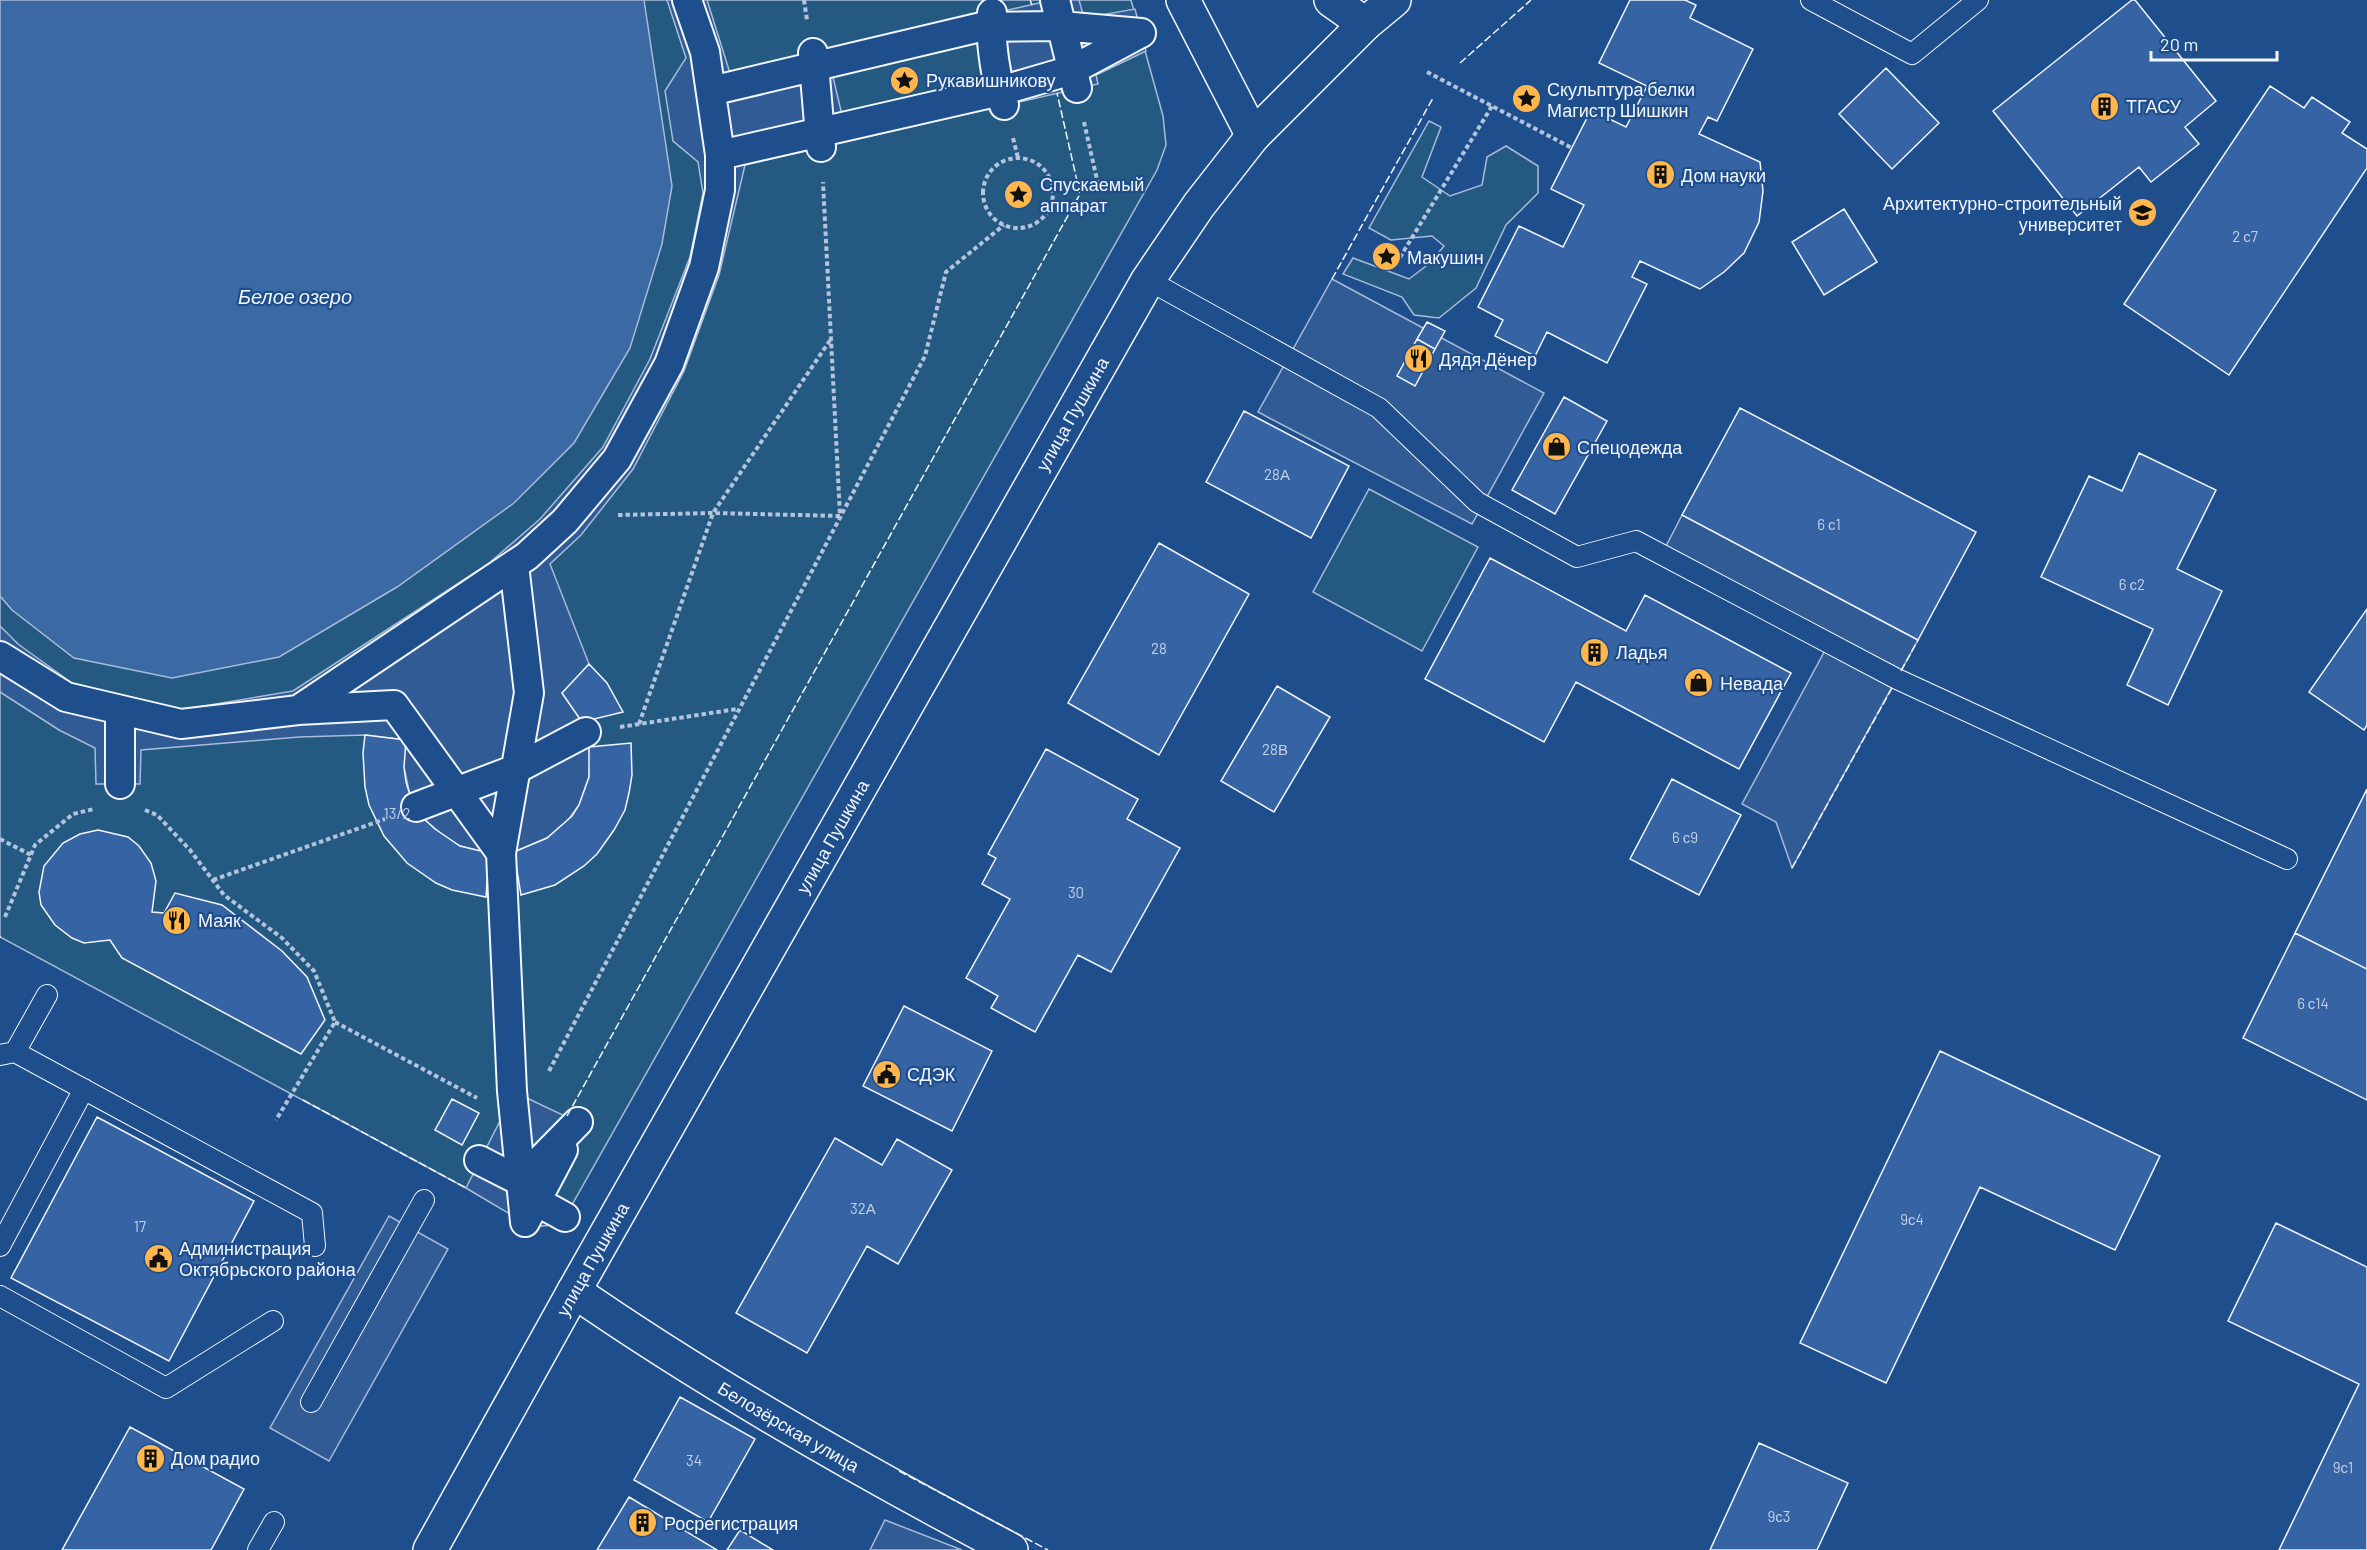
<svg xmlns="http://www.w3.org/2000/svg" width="2367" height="1550" viewBox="0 0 2367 1550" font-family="Barlow,sans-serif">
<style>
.green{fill:#245a82;stroke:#a8bbd7;stroke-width:1.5}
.parking{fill:#305b95;stroke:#a8bbd7;stroke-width:1.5;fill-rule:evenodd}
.water{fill:#3b69a3;stroke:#a8bbd7;stroke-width:1.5}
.building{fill:#3563a3;stroke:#f2f6ff;stroke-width:1.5}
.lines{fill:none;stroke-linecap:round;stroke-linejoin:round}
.service-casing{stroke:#f2f6ff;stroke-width:22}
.pedestrian-casing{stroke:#f2f6ff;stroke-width:32}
.minor-casing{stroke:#f2f6ff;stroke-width:36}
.tertiary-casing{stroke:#f2f6ff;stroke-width:36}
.secondary-casing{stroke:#f2f6ff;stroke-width:36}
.path{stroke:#b3c4dc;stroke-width:4;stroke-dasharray:4.5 3;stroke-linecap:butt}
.service{stroke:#1f4e8c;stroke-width:20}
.pedestrian{stroke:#1f4e8c;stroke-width:28}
.minor{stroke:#1f4e8c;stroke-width:33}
.tertiary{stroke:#1f4e8c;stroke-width:33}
.secondary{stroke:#1f4e8c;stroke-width:33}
.fence{stroke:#f2f6ff;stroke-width:1.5;stroke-dasharray:8 3;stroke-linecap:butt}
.labels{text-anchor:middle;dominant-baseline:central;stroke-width:4.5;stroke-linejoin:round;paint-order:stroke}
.number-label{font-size:15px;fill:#c3d1e8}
.poi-label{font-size:18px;fill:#f2f6ff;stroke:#1f4e8c;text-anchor:start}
.street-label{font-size:18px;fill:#f2f6ff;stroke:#1f4e8c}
.water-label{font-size:20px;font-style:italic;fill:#f2f6ff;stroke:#1f4e8c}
</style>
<rect width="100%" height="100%" fill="#1f4e8c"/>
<path class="green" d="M 0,0 L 1131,0 L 1163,116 L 1166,145 L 1157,170 L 565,1217 L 532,1227 L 466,1188 L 0,937 Z
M 1429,121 L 1441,127 L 1422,177 L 1450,196 L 1482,185 L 1487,157 L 1506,146 L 1538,166 L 1538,193 L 1506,225 L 1476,288 L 1439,318 L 1414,315 L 1402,297 L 1343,274 L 1353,258 L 1409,279 L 1430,263 L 1444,246 L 1432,236 L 1391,240 L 1369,228 Z
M 1369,489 L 1478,547 L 1422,651 L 1313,592 Z"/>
<path class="parking" d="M 667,0 L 707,0 L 730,73 L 1052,0 L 1079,0 L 1084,18 L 1135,9 L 1146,51 L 1096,75 L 1098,84 L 745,165 L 719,275 L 684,371 L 633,469 L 581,535 L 550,564 L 589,664 L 562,693 L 582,722 L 589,747 L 590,762 L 589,777 L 579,805 L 565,824 L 547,838 L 514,852 L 489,853 L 460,846 L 446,838 L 424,819 L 410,795 L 404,767 L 405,740 L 365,735 L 299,737 L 141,750 L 140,784 L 96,784 L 95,748 L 59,730 L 0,692 L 0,626 L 18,644 L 72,683 L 180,710 L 293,691 L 488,564 L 540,519 L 603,447 L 650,359 L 690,257 L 703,193 L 698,162 L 673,141 L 665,91 L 686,58 ZM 976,39 L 986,84 L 843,119 L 832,73 Z
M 1332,279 L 1544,393 L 1472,524 L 1258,412 Z
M 1682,515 L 1918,640 L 1792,868 L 1776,822 L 1742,804 L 1829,643 L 1662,554 Z
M 512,1091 L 586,1126 L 550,1192 L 571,1204 L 565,1217 L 552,1225 L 532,1227 L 466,1188 L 504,1113 Z
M 389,1216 L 448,1249 L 329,1461 L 270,1428 Z
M 885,1520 L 962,1550 L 870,1550 Z"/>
<path class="water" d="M 0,0 L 644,0 L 672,186 L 662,244 L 630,348 L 574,443 L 514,503 L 397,587 L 279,657 L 172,678 L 74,658 L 12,610 L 0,596 Z"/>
<path class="building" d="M 1630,0 L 1685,0 L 1696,5 L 1690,18 L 1753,49 L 1717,121 L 1708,117 L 1699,134 L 1760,162 L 1763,191 L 1759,222 L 1744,253 L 1724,272 L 1700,289 L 1640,261 L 1632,277 L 1647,284 L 1607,363 L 1547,332 L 1535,356 L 1495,336 L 1503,320 L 1478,307 L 1519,226 L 1563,247 L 1584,205 L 1551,189 L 1591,110 L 1626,127 L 1647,86 L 1599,63 Z
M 2132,0 L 2135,0 L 2216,101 L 2185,127 L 2199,144 L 2151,182 L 2139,167 L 2077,216 L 1993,111 Z
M 1886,68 L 1939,123 L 1892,169 L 1839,114 Z
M 2270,86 L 2304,108 L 2312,97 L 2350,122 L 2342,133 L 2367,149 L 2367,168 L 2229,375 L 2124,304 Z
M 1844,209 L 1877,262 L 1824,295 L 1792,242 Z
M 1427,322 L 1445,331 L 1435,349 L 1417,339 Z
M 1417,339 L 1435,349 L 1415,386 L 1397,376 Z
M 1564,397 L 1607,421 L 1555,514 L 1512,490 Z
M 1740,408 L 1976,532 L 1918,640 L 1682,515 Z
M 1244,411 L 1349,466 L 1311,538 L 1206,482 Z
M 2139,453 L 2216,490 L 2177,569 L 2222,591 L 2168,705 L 2127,685 L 2153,629 L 2041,577 L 2089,476 L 2122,491 Z
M 1159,543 L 1249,594 L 1159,755 L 1068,703 Z
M 1490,558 L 1626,631 L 1645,595 L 1791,673 L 1739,769 L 1576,682 L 1544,742 L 1425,679 Z
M 2367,609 L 2367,725 L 2364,730 L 2309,692 Z
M 589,664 L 607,683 L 623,712 L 582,722 L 562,693 Z
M 1277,686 L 1330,717 L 1274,812 L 1221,781 Z
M 365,735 L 406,740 L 404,767 L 406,782 L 410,795 L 424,819 L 435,829 L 460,846 L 489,853 L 486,897 L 452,890 L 436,883 L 407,863 L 384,836 L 369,805 L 365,787 L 363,753 Z
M 631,743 L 632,775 L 629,793 L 625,810 L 614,830 L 597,854 L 584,866 L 555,885 L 521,895 L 514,852 L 547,838 L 572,816 L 579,805 L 589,777 L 589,747 Z
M 1046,749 L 1138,799 L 1127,819 L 1180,848 L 1111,972 L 1078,955 L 1035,1032 L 991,1008 L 998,996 L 966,978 L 1010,899 L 982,884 L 996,858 L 988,854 Z
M 1672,779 L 1741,815 L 1699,895 L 1630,859 Z
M 2367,789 L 2367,969 L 2295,933 Z
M 98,830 L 128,837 L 139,846 L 151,863 L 156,881 L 152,912 L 164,913 L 175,893 L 222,905 L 282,951 L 307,977 L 325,1020 L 301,1054 L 122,958 L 110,940 L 84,943 L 72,938 L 55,925 L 41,905 L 39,892 L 44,866 L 63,843 L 80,834 Z
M 2295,933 L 2367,969 L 2367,1100 L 2243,1038 Z
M 904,1006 L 992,1051 L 952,1131 L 863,1086 Z
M 1940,1051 L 2160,1156 L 2115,1250 L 1980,1187 L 1886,1383 L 1800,1343 Z
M 452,1099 L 479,1113 L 462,1145 L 435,1130 Z
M 97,1117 L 254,1201 L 169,1361 L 11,1278 Z
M 835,1138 L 882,1165 L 897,1139 L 952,1170 L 898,1264 L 867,1246 L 807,1353 L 736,1313 Z
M 2276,1223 L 2367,1267 L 2367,1550 L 2279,1550 L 2359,1384 L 2228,1321 Z
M 680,1397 L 755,1439 L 708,1522 L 634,1480 Z
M 130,1427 L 244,1489 L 211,1550 L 62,1550 Z
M 1759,1443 L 1848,1483 L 1817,1550 L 1710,1550 Z
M 629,1497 L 717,1550 L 597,1550 Z
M 740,1530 L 773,1550 L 727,1550 Z"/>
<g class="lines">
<defs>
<path id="service" d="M 1811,0 L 1912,54 L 1978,0
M 1148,280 L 1379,408 L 1477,502 L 1577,557 L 1636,541 L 1897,679 L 2287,859
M 15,1052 L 312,1213 L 315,1246
M 0,1055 L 15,1052 L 47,995
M 0,1246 L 84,1089
M 0,1296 L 166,1388 L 273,1321
M 311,1402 L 424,1200
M 258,1550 L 274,1522"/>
<path id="pedestrian" d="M 1055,0 L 1077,88
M 992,13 C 990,42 996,77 1004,105
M 813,53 L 821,147
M 711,91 L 981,27 L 1061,26 L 1141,33
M 720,155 L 1000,91 L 1072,70 L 1141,33
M 514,565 L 529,693 L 501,853 L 512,1091 L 525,1222
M 0,656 L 66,697 L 181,724 L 298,710 L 527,556 L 565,521 L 617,459 L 669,364 L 704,267 L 720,190 L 720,155 L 705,52 L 687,0
M 120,710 L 120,784
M 298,710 L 394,705 L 501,853
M 416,807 L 516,769 L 586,732
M 479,1160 L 520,1181 L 578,1122
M 536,1201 L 565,1217
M 525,1222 L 563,1150"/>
<g id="minor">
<path id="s1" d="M 574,1291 C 713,1387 861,1471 1011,1550"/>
</g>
<path id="tertiary" d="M 1183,0 L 1253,136
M 1331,0 L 1365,24"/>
<g id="secondary">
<path id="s2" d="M 430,1550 L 574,1291 L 1148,280 L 1199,205 L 1253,136 L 1365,24 L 1394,0"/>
</g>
</defs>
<use href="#service" class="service-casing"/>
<use href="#pedestrian" class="pedestrian-casing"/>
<use href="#minor" class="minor-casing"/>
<use href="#tertiary" class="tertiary-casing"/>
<use href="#secondary" class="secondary-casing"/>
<path class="path" d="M 804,0 L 807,20
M 1427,72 L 1572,148
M 1084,122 L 1100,193
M 1013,138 L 1018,158
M983 193a35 35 0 1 1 70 0a35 35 0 1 1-70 0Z
M 1396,264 L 1492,106
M 618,515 L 713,513 L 840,516 L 823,182
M 639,724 L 713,513 L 831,339
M 620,727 L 737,709
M 145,810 L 157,815 L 190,850 L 224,895 L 282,938 L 314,971 L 335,1022 L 276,1120
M 0,839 L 31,855
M 213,880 L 385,819
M 5,917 L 35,845 L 73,814 L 94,809
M 335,1022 L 477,1098
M 549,1071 L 925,356 L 946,272 L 1004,225"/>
<use href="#service" class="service"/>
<use href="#pedestrian" class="pedestrian"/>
<use href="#minor" class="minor"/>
<use href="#tertiary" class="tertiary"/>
<use href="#secondary" class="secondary"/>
<path class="fence" d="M 1030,0 L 1032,5
M 1460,63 L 1531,0
M 1332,279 L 1433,98
M 1901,671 L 1918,640
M 1792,868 L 1892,688
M 0,937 L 1,937
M 303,1100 L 466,1188
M 567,1116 L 1080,194 L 1057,93
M 899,1471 L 1048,1550"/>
</g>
<defs>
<symbol id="sight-disc" viewBox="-11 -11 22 22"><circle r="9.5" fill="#ffb74d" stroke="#1f4e8c"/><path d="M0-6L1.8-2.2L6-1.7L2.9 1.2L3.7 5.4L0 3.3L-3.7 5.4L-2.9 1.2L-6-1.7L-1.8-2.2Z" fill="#111"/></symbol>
<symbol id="building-disc" viewBox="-11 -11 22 22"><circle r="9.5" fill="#ffb74d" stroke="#1f4e8c"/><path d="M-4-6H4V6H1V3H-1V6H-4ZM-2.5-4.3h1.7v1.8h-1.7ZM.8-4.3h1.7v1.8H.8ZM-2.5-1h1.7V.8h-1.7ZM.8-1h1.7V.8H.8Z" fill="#111"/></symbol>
<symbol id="university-disc" viewBox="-11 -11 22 22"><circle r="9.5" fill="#ffb74d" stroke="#1f4e8c"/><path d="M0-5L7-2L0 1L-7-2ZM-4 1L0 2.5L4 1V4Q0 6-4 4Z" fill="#111"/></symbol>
<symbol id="restaurant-disc" viewBox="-11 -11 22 22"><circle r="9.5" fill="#ffb74d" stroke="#1f4e8c"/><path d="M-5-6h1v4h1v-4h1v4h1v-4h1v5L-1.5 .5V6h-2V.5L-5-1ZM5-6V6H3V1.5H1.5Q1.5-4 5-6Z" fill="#111"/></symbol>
<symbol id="shop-disc" viewBox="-11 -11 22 22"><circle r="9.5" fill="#ffb74d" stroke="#1f4e8c"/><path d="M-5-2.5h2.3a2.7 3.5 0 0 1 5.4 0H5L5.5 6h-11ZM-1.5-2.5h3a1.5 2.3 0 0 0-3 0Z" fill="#111"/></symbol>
<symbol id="civic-disc" viewBox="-11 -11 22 22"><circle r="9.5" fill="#ffb74d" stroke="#1f4e8c"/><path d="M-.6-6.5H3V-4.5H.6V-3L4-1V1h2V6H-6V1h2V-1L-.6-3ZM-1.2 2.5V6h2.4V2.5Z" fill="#111"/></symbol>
</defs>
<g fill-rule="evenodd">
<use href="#sight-disc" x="888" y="64" width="33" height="33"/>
<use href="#sight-disc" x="1510" y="82" width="33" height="33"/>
<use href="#building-disc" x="2088" y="90" width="33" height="33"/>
<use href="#building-disc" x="1644" y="158" width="33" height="33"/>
<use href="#sight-disc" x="1002" y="178" width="33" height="33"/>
<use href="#university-disc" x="2126" y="196" width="33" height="33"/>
<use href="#sight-disc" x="1370" y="240" width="33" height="33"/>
<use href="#restaurant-disc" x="1402" y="342" width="33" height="33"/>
<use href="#shop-disc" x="1540" y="430" width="33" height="33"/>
<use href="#building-disc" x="1578" y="636" width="33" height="33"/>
<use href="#shop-disc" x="1682" y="666" width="33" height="33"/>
<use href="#restaurant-disc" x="160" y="904" width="33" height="33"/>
<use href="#civic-disc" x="870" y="1058" width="33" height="33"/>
<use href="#civic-disc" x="142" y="1242" width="33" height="33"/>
<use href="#building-disc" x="134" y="1442" width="33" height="33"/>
<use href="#building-disc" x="626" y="1506" width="33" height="33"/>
</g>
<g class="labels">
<g class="number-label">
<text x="2245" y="236">2 с7</text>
<text x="1277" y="474">28А</text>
<text x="1829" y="524">6 с1</text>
<text x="2132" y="584">6 с2</text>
<text x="1159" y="648">28</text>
<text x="1275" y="749">28В</text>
<text x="397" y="813">13/2</text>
<text x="1685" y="837">6 с9</text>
<text x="1076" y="892">30</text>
<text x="2313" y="1003">6 с14</text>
<text x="863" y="1208">32А</text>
<text x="1912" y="1219">9с4</text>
<text x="140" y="1226">17</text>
<text x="694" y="1460">34</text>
<text x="2343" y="1467">9с1</text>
<text x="1779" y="1516">9с3</text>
</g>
<g class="poi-label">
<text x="926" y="80">Рукавишникову</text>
<text x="1547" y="89">Скульптура белки<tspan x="1547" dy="21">Магистр Шишкин</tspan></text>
<text x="2126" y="106">ТГАСУ</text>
<text x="1681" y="175">Дом науки</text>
<text x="1040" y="184">Спускаемый<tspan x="1040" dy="21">аппарат</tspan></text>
<text x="2122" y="203" text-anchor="end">Архитектурно-строительный<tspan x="2122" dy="21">университет</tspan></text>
<text x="1407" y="257">Макушин</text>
<text x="1439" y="359">Дядя Дёнер</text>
<text x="1577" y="447">Спецодежда</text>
<text x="1616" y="652">Ладья</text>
<text x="1720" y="683">Невада</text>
<text x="198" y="920">Маяк</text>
<text x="907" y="1074">СДЭК</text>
<text x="179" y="1248">Администрация<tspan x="179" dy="21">Октябрьского района</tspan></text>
<text x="171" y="1458">Дом радио</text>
<text x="664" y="1523">Росрегистрация</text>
</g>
<g class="street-label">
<text stroke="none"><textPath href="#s2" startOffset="1305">улица Пушкина</textPath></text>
<text stroke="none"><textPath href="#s2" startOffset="819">улица Пушкина</textPath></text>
<text stroke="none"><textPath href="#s2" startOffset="333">улица Пушкина</textPath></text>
<text stroke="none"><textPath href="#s1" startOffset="254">Белозёрская улица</textPath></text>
</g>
<g class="water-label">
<text x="295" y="296">Белое озеро</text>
</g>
</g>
<path d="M2151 51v9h126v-9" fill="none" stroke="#f2f6ff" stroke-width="3"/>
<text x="2160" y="51" font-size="18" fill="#f2f6ff" stroke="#1f4e8c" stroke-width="4.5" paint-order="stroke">20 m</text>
</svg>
